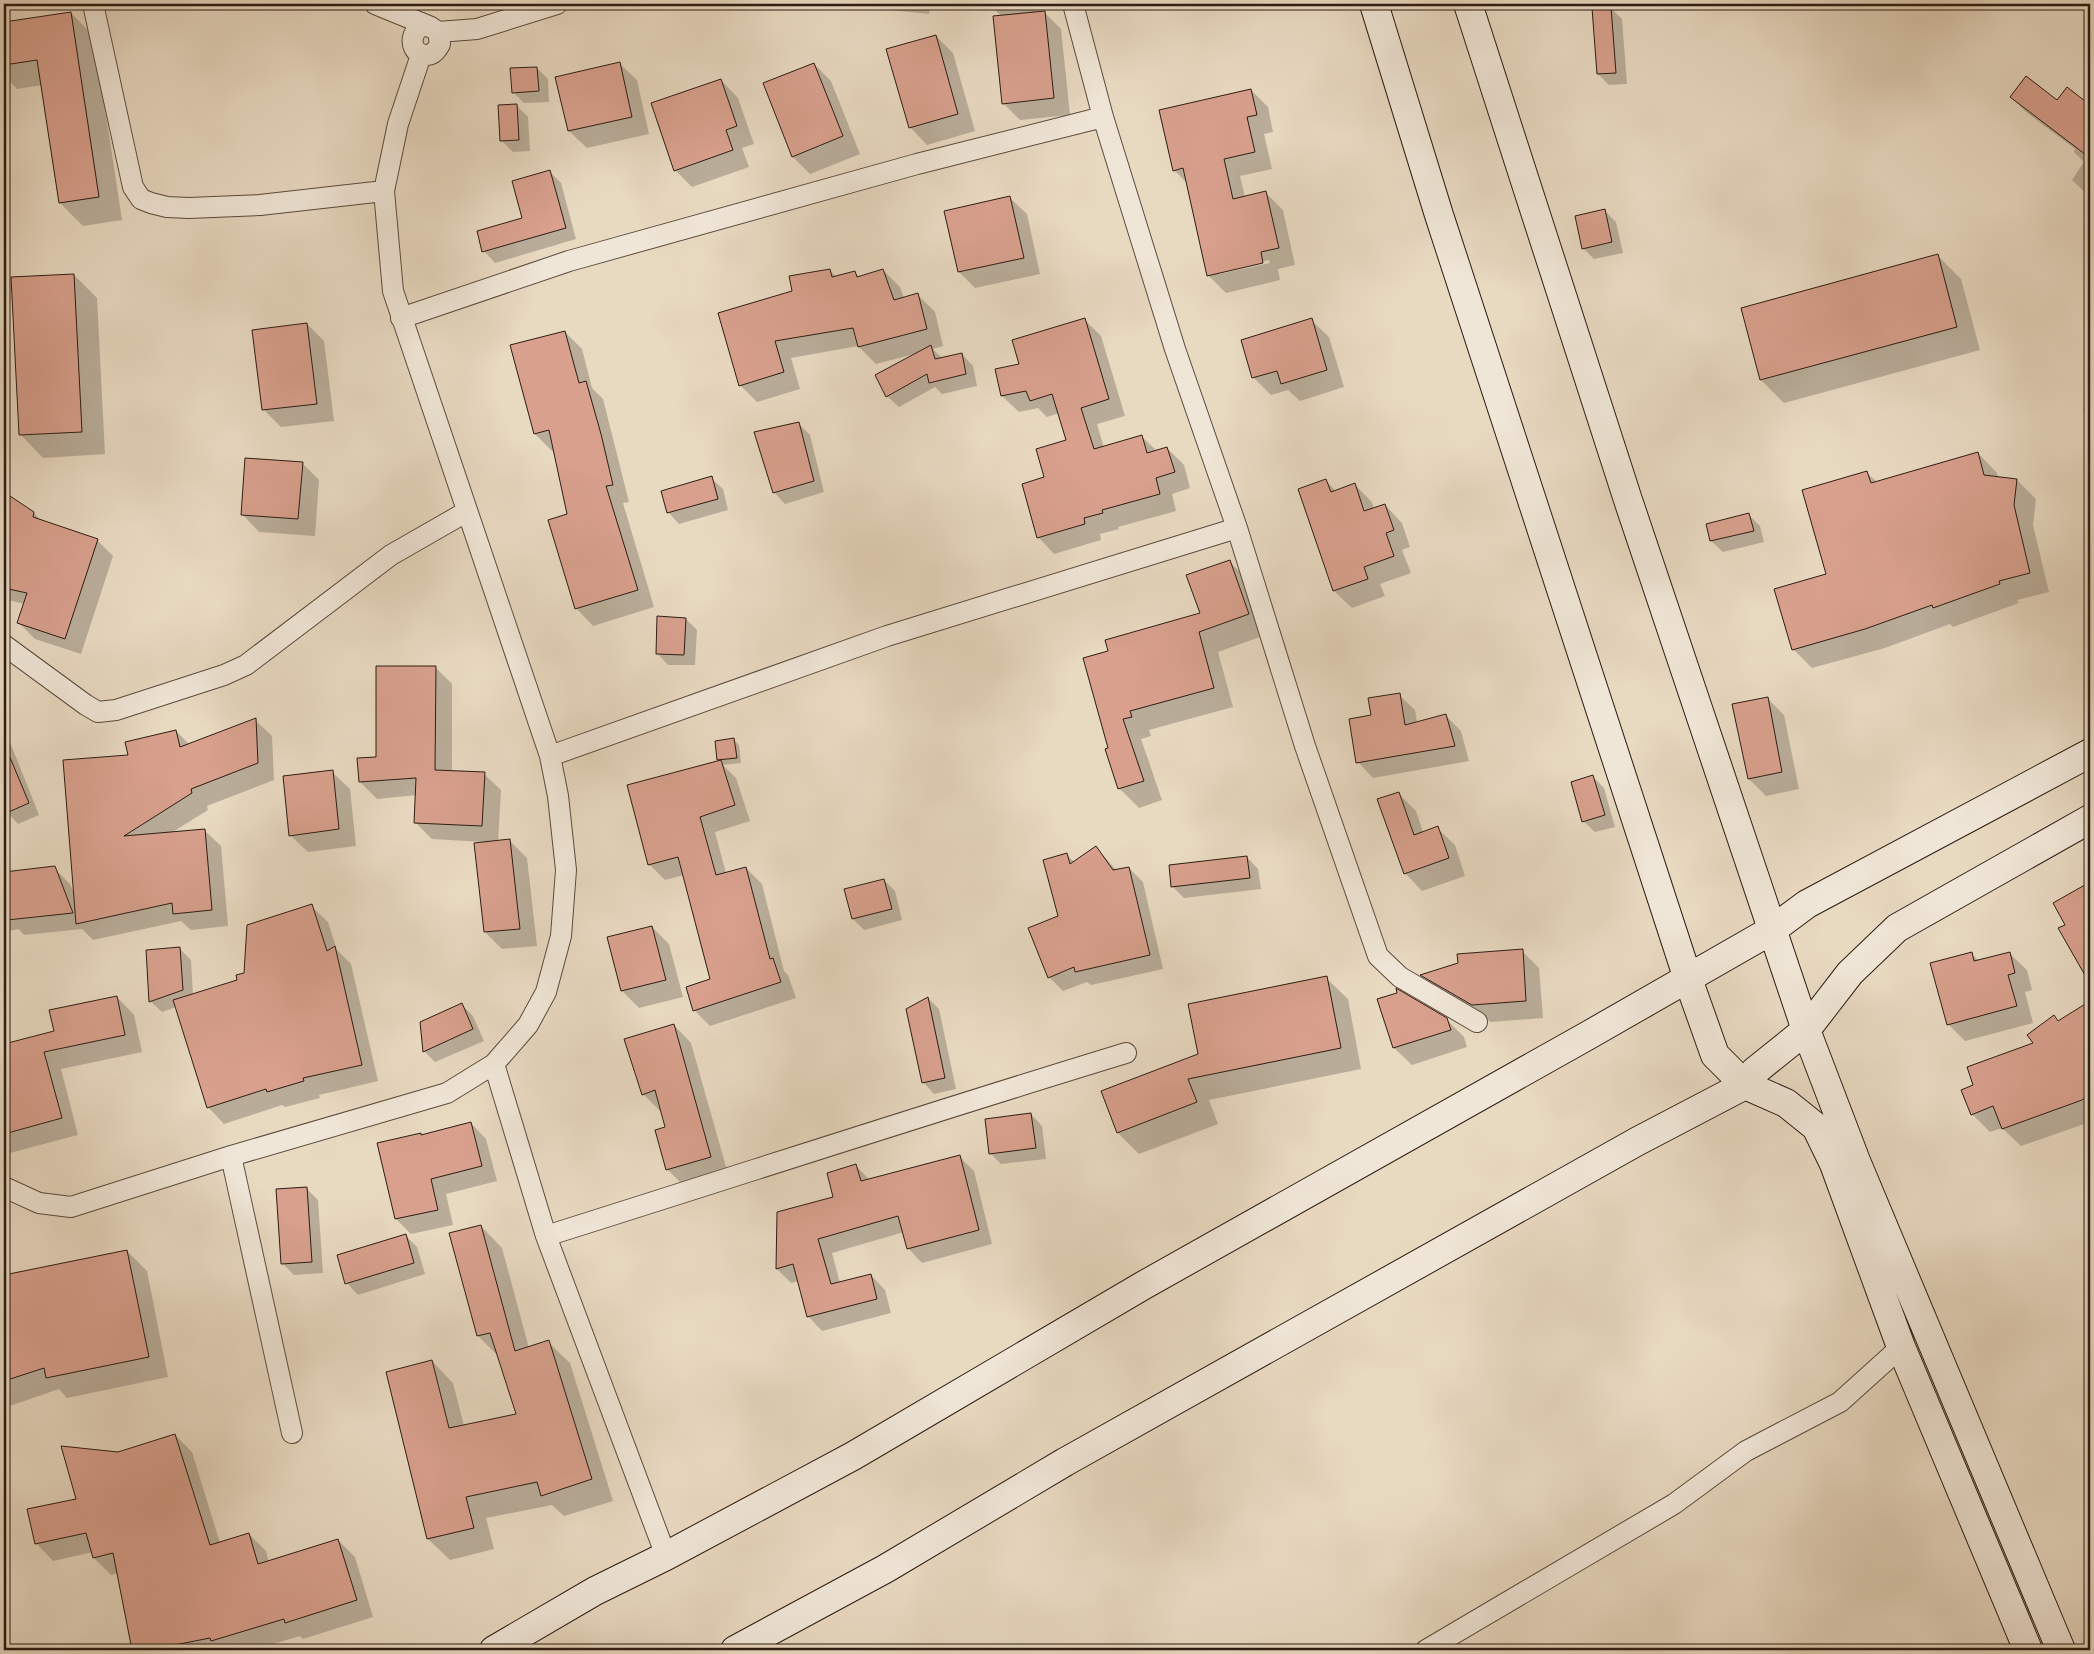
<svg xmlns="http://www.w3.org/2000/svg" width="2094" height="1654" viewBox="0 0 2094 1654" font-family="'EB Garamond',serif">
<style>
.shadow{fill:#0003;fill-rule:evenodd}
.building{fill:#d8a08d;stroke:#2c1c13}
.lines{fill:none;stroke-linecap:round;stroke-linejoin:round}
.street-casing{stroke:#5b4b3e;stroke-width:22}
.secondary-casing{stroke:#2c1c13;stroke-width:30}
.street{stroke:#f0e6d7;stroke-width:20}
.secondary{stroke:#f0e6d7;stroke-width:28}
</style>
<rect width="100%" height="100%" fill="#e8d9c1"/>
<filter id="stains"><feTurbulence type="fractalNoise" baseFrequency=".004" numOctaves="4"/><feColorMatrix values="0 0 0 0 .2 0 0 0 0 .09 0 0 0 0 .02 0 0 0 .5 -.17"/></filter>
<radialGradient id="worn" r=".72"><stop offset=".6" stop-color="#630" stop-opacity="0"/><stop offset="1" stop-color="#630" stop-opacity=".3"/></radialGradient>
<path class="shadow" d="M 884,4 L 930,4 L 929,14 L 891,10 Z
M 993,4 L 1034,4 L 1036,13 L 1044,12 L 1061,29 L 1070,115 L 1020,120 L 1003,103 L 1002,17 L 994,9 Z
M 1611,8 L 1622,19 L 1627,84 L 1609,85 L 1598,74 Z
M 71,13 L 94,36 L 122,220 L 83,226 L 60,203 L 42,85 L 17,89 L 4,75 L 4,24 Z
M 936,36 L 953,53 L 975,131 L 927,145 L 910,127 Z
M 619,63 L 637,80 L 649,134 L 587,148 L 569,131 L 557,78 Z
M 814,64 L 831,81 L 860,154 L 810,174 L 793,157 Z
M 537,68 L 548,79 L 549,102 L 524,103 L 513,92 Z
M 721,80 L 738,98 L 754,144 L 742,148 L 749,167 L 692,187 L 675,170 Z
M 2068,89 L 2090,106 L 2090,197 L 2072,180 L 2084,162 L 2074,152 L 2075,149 L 2026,112 L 2011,97 L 2058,102 Z
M 1251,90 L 1268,107 L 1273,132 L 1264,134 L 1272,169 L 1240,176 L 1245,197 L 1265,192 L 1283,210 L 1295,265 L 1278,269 L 1280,280 L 1226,293 L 1208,275 L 1188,184 L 1174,170 ZM 1269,260 L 1270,263 L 1219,274 L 1219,272 Z
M 516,105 L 528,117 L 530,151 L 513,152 L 502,141 Z
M 549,171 L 561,183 L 576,239 L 495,263 L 484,251 L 524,219 Z
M 1010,198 L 1027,214 L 1040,274 L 975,288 L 959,272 Z
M 1604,210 L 1616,222 L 1623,253 L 1594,259 L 1583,248 Z
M 1938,256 L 1961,279 L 1980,350 L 1784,403 L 1761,380 L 1742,309 Z
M 830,270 L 836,277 L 855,272 L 860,278 L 883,270 L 900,287 L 904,298 L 918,295 L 935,312 L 943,346 L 933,349 L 943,359 L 962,354 L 973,366 L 977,386 L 942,394 L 935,387 L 899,407 L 887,396 L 918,353 L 876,364 L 858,346 L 791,358 L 800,389 L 757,402 L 740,385 L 793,292 Z
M 74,275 L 97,298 L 105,454 L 43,458 L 20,434 Z
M 1085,320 L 1101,336 L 1125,416 L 1097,424 L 1104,448 L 1142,437 L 1157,451 L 1167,448 L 1184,465 L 1190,488 L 1172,494 L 1176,511 L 1118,527 L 1119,529 L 1100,534 L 1101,540 L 1054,554 L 1038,537 L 1046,478 L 1067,441 L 1059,413 L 1047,417 L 1038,408 L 1019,412 L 1002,396 L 1020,365 Z
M 1311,320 L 1329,337 L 1344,387 L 1300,401 L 1288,390 L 1271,395 L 1254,378 L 1242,340 Z
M 307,324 L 324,341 L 334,421 L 281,427 L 264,410 Z
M 565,332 L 582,349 L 592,388 L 603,399 L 629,502 L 623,503 L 654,607 L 593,626 L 576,608 L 569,515 L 554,451 L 552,451 L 535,434 L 512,346 Z
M 2090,405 L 2090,429 L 2083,408 Z
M 799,424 L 810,435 L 824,492 L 785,504 L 774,492 Z
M 1978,453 L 1997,473 L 1998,478 L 2017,480 L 2036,499 L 2033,525 L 2049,592 L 2017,600 L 2019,603 L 1953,627 L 1950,624 L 1885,648 L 1812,668 L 1793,649 L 1827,575 L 1867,473 L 1877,482 Z
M 302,463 L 319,480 L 315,536 L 259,532 L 242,514 Z
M 711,478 L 723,489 L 728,510 L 679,524 L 668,512 Z
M 1326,481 L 1336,491 L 1355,485 L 1372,502 L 1374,509 L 1385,505 L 1402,523 L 1410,547 L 1402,550 L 1411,573 L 1380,584 L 1385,596 L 1352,608 L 1334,591 L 1300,490 Z
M 4,493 L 33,512 L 42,521 L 97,540 L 113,556 L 81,654 L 35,639 L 19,623 L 25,604 L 4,599 Z
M 1749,515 L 1760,526 L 1764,542 L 1723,552 L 1711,541 Z
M 1229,561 L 1249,581 L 1268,634 L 1218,652 L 1233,707 L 1149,730 L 1151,736 L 1141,739 L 1162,800 L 1139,808 L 1120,789 L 1106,750 L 1109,749 L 1110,652 L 1201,614 Z
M 686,619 L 697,630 L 695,665 L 668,665 L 657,653 Z
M 436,668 L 452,684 L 452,772 L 484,774 L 501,790 L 498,842 L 510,841 L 527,858 L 537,946 L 502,949 L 485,932 L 484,842 L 432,839 L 415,822 L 417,795 L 377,799 L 360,782 Z
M 1399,695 L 1415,710 L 1417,723 L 1445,715 L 1461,731 L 1469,761 L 1373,778 L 1358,762 L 1373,716 Z
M 1767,698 L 1784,715 L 1799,789 L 1766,796 L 1749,779 Z
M 255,720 L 272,736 L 274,780 L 207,806 L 208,810 L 171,833 L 204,830 L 221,846 L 228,926 L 191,930 L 181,921 L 93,940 L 82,929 L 24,935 L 19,929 L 4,932 L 4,873 L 54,868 L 70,884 L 74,893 L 130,756 L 176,731 L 190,745 Z
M 4,727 L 39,815 L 18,824 L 7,812 L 4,805 Z
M 734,740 L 739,745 L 741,763 L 723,765 L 736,778 L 750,821 L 715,832 L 726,873 L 746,868 L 762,884 L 784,971 L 788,975 L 796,998 L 710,1026 L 694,1010 L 711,980 L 684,875 L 665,880 L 649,864 L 721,762 L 718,759 Z
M 332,772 L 350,789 L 356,846 L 308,852 L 290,835 Z
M 1593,777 L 1604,788 L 1615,827 L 1595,832 L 1583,821 Z
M 1398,793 L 1416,811 L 1423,832 L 1437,828 L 1455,845 L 1465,876 L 1422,891 L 1405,873 Z
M 1096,847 L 1117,871 L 1129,868 L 1143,882 L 1163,969 L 1091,985 L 1087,982 L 1063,991 L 1049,977 L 1060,916 L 1067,855 L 1074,862 Z
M 1247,857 L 1258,869 L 1261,889 L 1184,898 L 1172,886 Z
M 884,880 L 895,891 L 902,920 L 864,930 L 853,919 Z
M 2090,883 L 2090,982 L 2060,929 L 2067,925 L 2055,904 Z
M 311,906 L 328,922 L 337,950 L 351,964 L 378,1081 L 319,1095 L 320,1098 L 285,1107 L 282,1105 L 224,1124 L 208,1107 L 176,1007 L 162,1012 L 150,1001 L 179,948 L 191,960 L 193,995 L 238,980 Z
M 652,927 L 669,944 L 683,997 L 639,1008 L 622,991 Z
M 1522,951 L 1539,968 L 1543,1018 L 1491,1022 L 1439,992 L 1423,976 L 1459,964 Z
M 2009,953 L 2027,970 L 2032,990 L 2025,992 L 2033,1023 L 1965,1041 L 1948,1024 L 1972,954 L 1979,961 Z
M 1326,978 L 1348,999 L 1361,1069 L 1209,1100 L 1218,1124 L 1139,1154 L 1118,1133 L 1199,1054 Z
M 117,997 L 134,1015 L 142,1052 L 61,1069 L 78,1135 L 6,1154 L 4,1152 L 4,1045 L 55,1032 Z
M 928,998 L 939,1009 L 956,1089 L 934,1094 L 923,1082 Z
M 1379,1000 L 1446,1019 L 1464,1037 L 1467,1047 L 1412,1065 L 1394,1048 Z
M 2090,1002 L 2090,1122 L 2021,1146 L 2002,1128 L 1990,1132 L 1972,1114 L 1975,1086 L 2035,1044 L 2059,1022 Z
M 462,1005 L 473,1016 L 484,1041 L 435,1062 L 424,1051 Z
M 674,1025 L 691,1043 L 728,1174 L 684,1186 L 667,1169 L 667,1128 L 662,1111 L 660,1111 L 643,1094 Z
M 1031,1114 L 1042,1126 L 1046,1159 L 1001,1164 L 990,1153 Z
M 471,1123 L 486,1139 L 497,1181 L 446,1194 L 453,1225 L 411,1234 L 396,1219 L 420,1134 L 422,1136 Z
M 959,1156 L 974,1171 L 992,1244 L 922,1263 L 908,1248 L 904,1232 L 832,1253 L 840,1283 L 871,1275 L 885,1290 L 891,1313 L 822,1331 L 808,1316 L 799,1281 L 791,1283 L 777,1269 L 835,1198 L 856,1166 L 870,1180 Z
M 306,1188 L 318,1200 L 323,1273 L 294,1275 L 283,1264 Z
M 481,1226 L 502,1248 L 529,1348 L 548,1342 L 570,1363 L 613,1501 L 564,1516 L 552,1505 L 486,1518 L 494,1549 L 450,1560 L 428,1539 L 387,1373 L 432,1361 L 453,1383 L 464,1426 L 517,1415 L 499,1357 L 478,1336 L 451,1234 Z
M 406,1236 L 417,1247 L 425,1274 L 358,1295 L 347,1283 Z
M 127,1251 L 147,1271 L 168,1377 L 67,1398 L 59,1389 L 4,1408 L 4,1280 L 25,1272 Z
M 175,1435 L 192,1452 L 220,1543 L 249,1534 L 266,1551 L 269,1562 L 338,1540 L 355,1557 L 373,1617 L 303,1639 L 300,1636 L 252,1650 L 134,1650 L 118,1573 L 111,1575 L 94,1558 L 93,1552 L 53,1561 L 36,1543 L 78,1500 L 118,1454 Z"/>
<path class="building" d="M 1611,7 L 1616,73 L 1597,74 L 1592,8 Z
M 1045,11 L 1054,98 L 1002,104 L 993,16 Z
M 71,12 L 99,197 L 59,203 L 37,60 L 4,65 L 4,22 Z
M 936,35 L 958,114 L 909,128 L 886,49 Z
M 620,62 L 632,117 L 568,131 L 555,77 Z
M 814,63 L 843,136 L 792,157 L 763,83 Z
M 537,67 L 539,91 L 512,93 L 510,68 Z
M 2026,76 L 2057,100 L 2067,87 L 2090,105 L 2090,158 L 2010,97 Z
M 721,79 L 737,126 L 726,130 L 733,150 L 674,171 L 651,103 Z
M 1251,89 L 1257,115 L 1247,117 L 1255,152 L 1224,159 L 1233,199 L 1266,191 L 1279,248 L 1261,252 L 1263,263 L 1207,276 L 1183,168 L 1173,171 L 1159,110 Z
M 517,104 L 519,140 L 500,141 L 498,105 Z
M 550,170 L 566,228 L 482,252 L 477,231 L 522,218 L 512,181 Z
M 1010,196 L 1024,258 L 958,272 L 944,211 Z
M 1605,209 L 1612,242 L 1582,249 L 1575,216 Z
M 1938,254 L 1957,327 L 1760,380 L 1741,308 Z
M 830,269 L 832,277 L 855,271 L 857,277 L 883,269 L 894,300 L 918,293 L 927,329 L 858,347 L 853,328 L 775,341 L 784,372 L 739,386 L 718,313 L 792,291 L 789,276 Z
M 74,274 L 82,432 L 19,435 L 11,277 Z
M 1085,318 L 1109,399 L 1081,408 L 1094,449 L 1142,435 L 1147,453 L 1167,447 L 1175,472 L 1156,478 L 1160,494 L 1102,510 L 1103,513 L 1084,518 L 1085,524 L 1037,538 L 1022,484 L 1044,477 L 1036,449 L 1066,440 L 1052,394 L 1030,401 L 1026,391 L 1001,396 L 995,369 L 1019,364 L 1012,340 Z
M 1312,318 L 1327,370 L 1281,384 L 1277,371 L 1252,378 L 1241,340 Z
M 307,323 L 317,404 L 262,410 L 252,330 Z
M 565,331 L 579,383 L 586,381 L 601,434 L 613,485 L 606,486 L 638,590 L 575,609 L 548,520 L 567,514 L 549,430 L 534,434 L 510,345 Z
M 931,345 L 935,359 L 962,353 L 966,374 L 929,383 L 927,374 L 886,397 L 875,375 Z
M 799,422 L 814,481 L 773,493 L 754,432 Z
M 1978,452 L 1984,475 L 2017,479 L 2014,505 L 2030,573 L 1999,581 L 2000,584 L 1933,608 L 1932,605 L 1865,629 L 1792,650 L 1774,589 L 1826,574 L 1802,490 L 1867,471 L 1871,483 Z
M 245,458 L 303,462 L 298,519 L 241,515 Z
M 712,476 L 718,499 L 667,513 L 661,491 Z
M 1326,479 L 1331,492 L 1355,483 L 1364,511 L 1385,504 L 1394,530 L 1386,533 L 1394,556 L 1364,567 L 1368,579 L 1333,591 L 1298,489 Z
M 4,492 L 34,512 L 33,517 L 98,539 L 65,639 L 17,623 L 27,593 L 4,588 Z
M 1749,513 L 1754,531 L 1710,541 L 1706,524 Z
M 1230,560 L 1249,614 L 1199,632 L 1214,688 L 1130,711 L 1132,717 L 1123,719 L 1144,781 L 1118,789 L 1105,749 L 1108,748 L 1083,658 L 1108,651 L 1105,640 L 1200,613 L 1186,575 Z
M 657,616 L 686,618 L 684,655 L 656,654 Z
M 376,666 L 436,666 L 435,770 L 485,772 L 482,826 L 414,823 L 416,778 L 359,782 L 357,758 L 376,757 Z
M 1400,693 L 1405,725 L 1446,714 L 1455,746 L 1356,763 L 1349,719 L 1371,715 L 1368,698 Z
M 1768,697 L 1782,772 L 1748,779 L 1732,704 Z
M 256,718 L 258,763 L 191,789 L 192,793 L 124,836 L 205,829 L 212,910 L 173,914 L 172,903 L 76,924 L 63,760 L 128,755 L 125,742 L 176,730 L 180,747 Z
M 734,738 L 737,758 L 717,760 L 715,741 Z
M 4,743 L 29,803 L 4,814 Z
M 721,760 L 735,805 L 700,817 L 716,875 L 746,867 L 770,959 L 773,958 L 781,982 L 693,1011 L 686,987 L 710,979 L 678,857 L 648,865 L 627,785 Z
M 333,770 L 339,829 L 289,836 L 283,776 Z
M 1593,775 L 1605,815 L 1582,822 L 1571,782 Z
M 1399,792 L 1414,835 L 1438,826 L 1449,858 L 1404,874 L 1377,799 Z
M 510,839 L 520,929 L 484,932 L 474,843 Z
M 1096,846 L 1113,870 L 1129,867 L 1150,955 L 1075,972 L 1074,967 L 1048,978 L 1028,928 L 1058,916 L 1043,860 L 1067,853 L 1070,864 Z
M 1247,856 L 1250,878 L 1171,887 L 1169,865 Z
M 55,866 L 73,913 L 7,920 L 4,872 Z
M 884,879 L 892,909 L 852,919 L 844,889 Z
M 2090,882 L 2090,984 L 2058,928 L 2065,925 L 2053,903 Z
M 312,904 L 327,951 L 335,946 L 362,1065 L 303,1078 L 304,1081 L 267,1092 L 266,1089 L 207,1108 L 173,1000 L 237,980 L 236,975 L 244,973 L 247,925 Z
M 652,926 L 666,980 L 621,991 L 607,937 Z
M 180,947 L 183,990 L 149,1002 L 146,950 Z
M 1523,949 L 1526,1001 L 1472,1005 L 1420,975 L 1458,963 L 1457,954 Z
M 1972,952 L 1974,961 L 2010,952 L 2015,973 L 2008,975 L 2017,1006 L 1947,1025 L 1930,963 Z
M 1327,976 L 1341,1048 L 1188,1079 L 1197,1102 L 1117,1133 L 1101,1091 L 1198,1054 L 1188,1004 Z
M 1396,988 L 1447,1018 L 1451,1030 L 1393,1048 L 1377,999 L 1397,993 Z
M 117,996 L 125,1035 L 44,1052 L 62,1118 L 4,1134 L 4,1044 L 54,1031 L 49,1010 Z
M 928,997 L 945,1078 L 922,1083 L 906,1009 Z
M 2090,1001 L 2090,1094 L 2082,1100 L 2002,1129 L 1993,1106 L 1971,1115 L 1961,1090 L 1973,1085 L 1967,1067 L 2033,1043 L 2027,1035 L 2054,1015 L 2058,1021 Z
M 462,1003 L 473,1029 L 423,1052 L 420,1022 Z
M 674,1024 L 711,1157 L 666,1170 L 655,1130 L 665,1127 L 655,1090 L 642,1095 L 624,1039 Z
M 1031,1113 L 1036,1148 L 989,1154 L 985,1119 Z
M 471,1122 L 482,1166 L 431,1179 L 438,1210 L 395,1219 L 377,1143 L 421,1133 L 421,1135 Z
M 960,1155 L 979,1230 L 907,1249 L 898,1216 L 818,1239 L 831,1284 L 871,1274 L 877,1299 L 807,1317 L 793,1264 L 776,1269 L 777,1212 L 833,1197 L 827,1173 L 856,1164 L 861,1181 Z
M 307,1187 L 312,1262 L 281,1264 L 276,1189 Z
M 481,1225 L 515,1351 L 549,1340 L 592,1479 L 541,1496 L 537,1482 L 466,1497 L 474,1528 L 427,1539 L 386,1372 L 432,1360 L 449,1428 L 516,1414 L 490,1333 L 477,1336 L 449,1233 Z
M 406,1234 L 414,1263 L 345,1284 L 337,1255 Z
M 127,1250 L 149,1357 L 46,1378 L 44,1368 L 4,1381 L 4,1275 Z
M 175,1434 L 210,1545 L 249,1533 L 258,1564 L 338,1539 L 357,1600 L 285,1623 L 284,1619 L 211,1641 L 210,1638 L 149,1650 L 132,1650 L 113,1553 L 93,1558 L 86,1533 L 35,1544 L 27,1509 L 76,1499 L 61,1446 L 118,1452 Z"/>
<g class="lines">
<defs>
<path id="street" d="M 93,4 L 133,187 L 141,199 L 151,203 L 167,207 L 189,208 L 260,205 L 384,191
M 375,4 L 431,27
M 1073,4 L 1103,117 L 1175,349 L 1237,528 L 1305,746 L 1378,956 L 1400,977 L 1477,1022
M 438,32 L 440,44 C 437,50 433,55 426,55 C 402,54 413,11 438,32 L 477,29 L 557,4
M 401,318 L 569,261 L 917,164 L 1103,117
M 4,645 L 86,705 L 98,712 L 116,710 L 224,675 L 246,665 L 391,555 L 466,512
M 550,756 L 887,636 L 1237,528
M 494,1064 L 546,1236 L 666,1556
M 231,1156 L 292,1433
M 4,1187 L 39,1203 L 71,1207 L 231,1156 L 447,1093 L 494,1064 L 528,1025 L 546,992 L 561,936 L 566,870 L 558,796 L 550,756 L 393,291 L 384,191 L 398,124 L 421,55
M 546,1236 C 740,1175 932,1112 1126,1053
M 1426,1650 L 1674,1504 L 1746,1451 L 1840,1402 L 1901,1347"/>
<path id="secondary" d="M 1374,4 L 1439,215 L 1688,979 L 1715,1055 L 1745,1085 L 1786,1103 L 1816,1127 L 1834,1164 L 1901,1347 L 2028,1650
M 1468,4 L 1628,500 L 1806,1030 L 1856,1161 L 2061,1650
M 494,1650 L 595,1591 L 666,1556 L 853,1456 L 1144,1285 L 1587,1036 L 1772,930 L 1807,904 L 2090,753
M 735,1650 L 885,1569 L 1065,1462 L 1638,1141 L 1745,1085 L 1755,1071 L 1806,1030 L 1850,973 L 1897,928 L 2090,819"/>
</defs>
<use href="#street" class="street-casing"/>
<use href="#secondary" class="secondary-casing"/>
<use href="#street" class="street"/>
<use href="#secondary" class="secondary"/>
</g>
<rect width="2094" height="1654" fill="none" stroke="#e8d9c1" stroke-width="20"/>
<rect x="5" y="5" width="2084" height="1644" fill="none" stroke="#2c1c13" stroke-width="2.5"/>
<rect x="10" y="10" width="2074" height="1634" fill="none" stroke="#2c1c13"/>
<rect width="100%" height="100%" filter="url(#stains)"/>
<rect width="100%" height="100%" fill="url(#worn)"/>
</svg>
